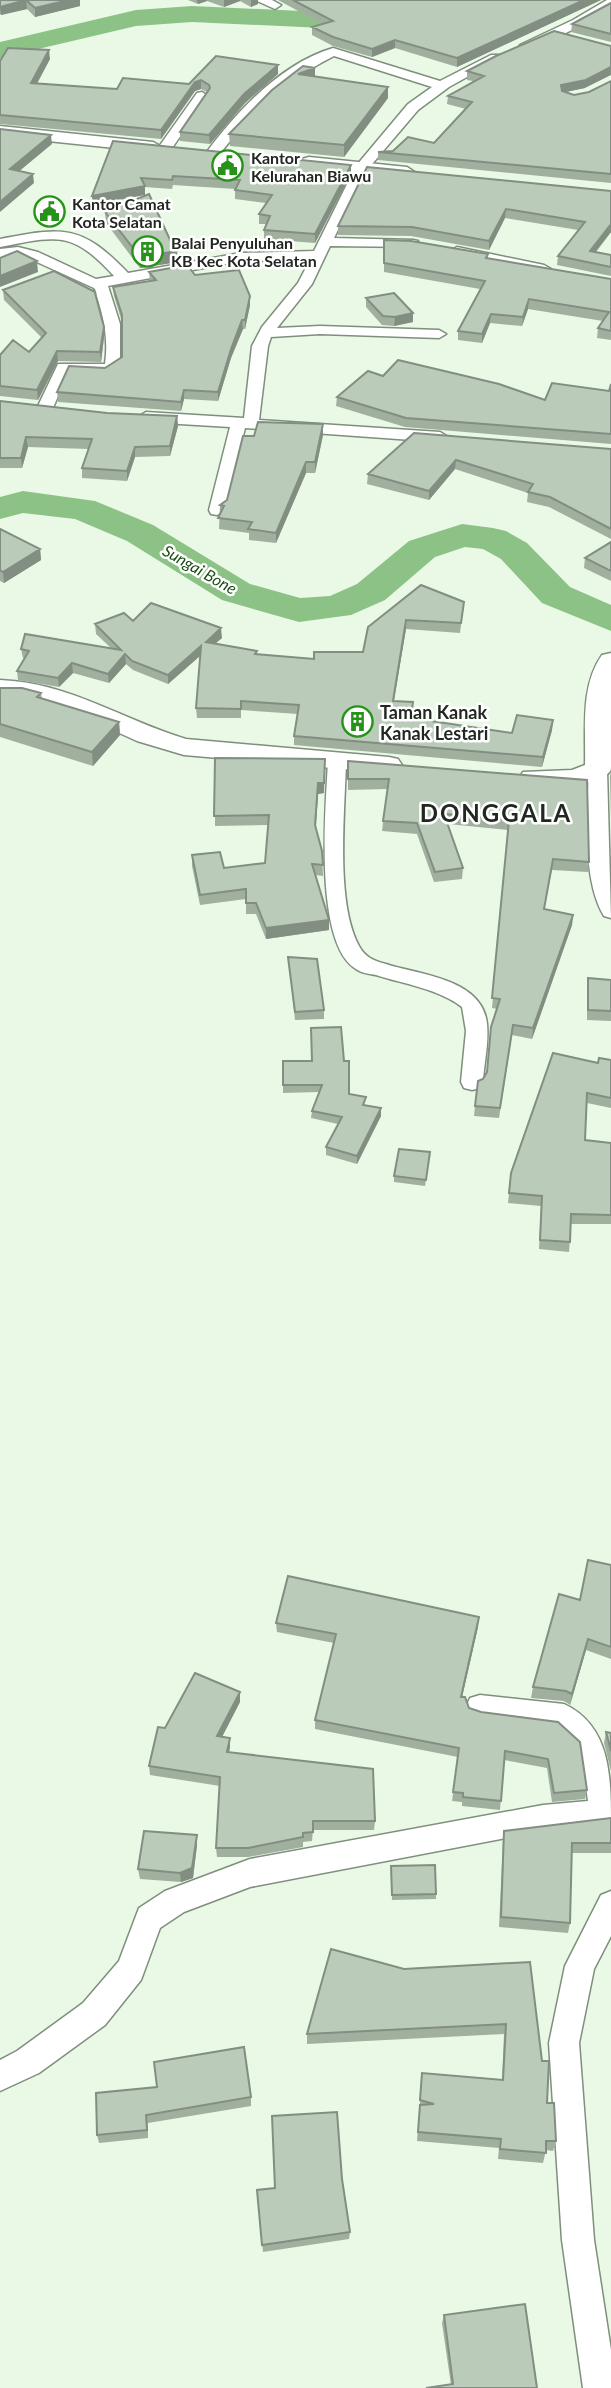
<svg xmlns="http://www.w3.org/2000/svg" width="611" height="2388" viewBox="0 0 611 2388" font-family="Lato,sans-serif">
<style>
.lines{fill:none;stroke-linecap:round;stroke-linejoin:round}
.river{fill:#8dc286;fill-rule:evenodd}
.street-casing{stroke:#7f8e7d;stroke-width:3}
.secondary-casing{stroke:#7f8e7d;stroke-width:3}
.street{fill:#fff;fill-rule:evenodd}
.secondary{fill:#fff;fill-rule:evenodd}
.wall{fill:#a1af9f}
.shaded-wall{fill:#838e82}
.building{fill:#bbcbb9;stroke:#838e82;stroke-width:2}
.labels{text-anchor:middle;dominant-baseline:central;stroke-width:5;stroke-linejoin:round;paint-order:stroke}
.far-poi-label{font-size:16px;font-weight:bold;fill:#222821;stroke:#fff;text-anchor:start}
.far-water-label{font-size:16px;font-style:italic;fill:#184d12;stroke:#fff}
.poi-label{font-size:18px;font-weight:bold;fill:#222821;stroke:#fff;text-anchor:start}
.district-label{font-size:24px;font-weight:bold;letter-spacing:2px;fill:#222821;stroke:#fff}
</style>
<rect width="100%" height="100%" fill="#e9f9e6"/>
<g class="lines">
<path class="river" d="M 477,0 L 512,0 L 508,6 L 492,13 L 408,32 L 192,22 L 136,26 L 0,58 L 0,42 L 136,10 L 192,6 L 408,16 Z
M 23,491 L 95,501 L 153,525 L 250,584 L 300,598 L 330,596 L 357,584 L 409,541 L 462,524 L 493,528 L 506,531 L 527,543 L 570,587 L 611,605 L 611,631 L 542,603 L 501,559 L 483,549 L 465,547 L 435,557 L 385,600 L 351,615 L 299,622 L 222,600 L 127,541 L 75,519 L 23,513 L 0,519 L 0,497 Z"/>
<defs>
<path id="street" d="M 255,0 L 272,0 L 281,5 L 275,9 Z
M 607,0 L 611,0 L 611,8 C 596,17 533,55 520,45 L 573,20 Z
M 333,48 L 440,81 L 491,55 L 499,55 L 501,58 L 449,87 L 418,110 L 367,170 L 334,238 L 413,240 L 418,241 L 418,247 L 330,246 L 312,284 L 277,328 L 320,326 L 439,330 L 446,334 L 439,338 L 320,334 L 271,337 L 268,346 L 259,420 L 440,432 L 448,437 L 440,442 L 245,428 L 225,510 L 217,515 L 211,514 L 209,510 L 230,427 L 146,422 L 138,417 L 146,412 L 244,418 L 252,346 L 262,327 L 298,283 L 310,260 L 241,261 L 108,286 L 120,324 L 120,366 L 106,375 L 68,372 L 53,408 L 45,413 L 37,408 L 58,364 L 105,364 C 109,337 103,314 94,288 L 28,258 L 18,255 L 0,257 L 0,249 L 18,247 L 38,252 L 96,279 L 114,276 C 72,230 57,236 0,247 L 0,239 C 64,227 81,224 128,273 L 241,253 L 314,251 L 356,166 L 408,104 L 432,87 L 334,56 C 286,80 251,114 218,156 L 213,157 L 206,153 C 237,111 282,63 333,48 Z
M 202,92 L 208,96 L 170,151 L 160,151 L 158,148 L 197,93 Z
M 457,247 L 544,265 L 551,269 L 544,273 L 452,254 L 450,251 Z
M 337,755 L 346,761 C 345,811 335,902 359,946 C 366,959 376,961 389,965 C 423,975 483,980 487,1024 C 489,1043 484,1063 483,1082 L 480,1088 L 472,1090 L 464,1088 L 461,1082 L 466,1031 L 462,1007 C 439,989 404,984 376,975 C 370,974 361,973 356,969 C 313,943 326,805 328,761 Z
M 598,764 L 607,770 L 611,918 L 604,916 C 582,880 587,811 589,770 Z
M 480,1695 L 564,1704 C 611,1726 611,1777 611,1826 L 543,1831 L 250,1887 L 184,1912 L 160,1928 L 141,1980 L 105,2025 L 39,2073 L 0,2091 L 0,2060 L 17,2051 L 83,2003 L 119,1961 L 139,1908 L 165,1891 L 250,1859 L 543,1805 L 588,1801 L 581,1750 L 557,1729 L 480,1719 L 470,1716 L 466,1707 L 470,1698 Z
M 611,1891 L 611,1936 L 594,1969 L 579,2043 L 594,2240 L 611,2350 L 611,2388 L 583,2388 L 562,2240 L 549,2043 L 565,1966 L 601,1895 Z"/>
<path id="secondary" d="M 0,126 L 153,142 L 162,147 L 153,152 L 0,136 Z
M 309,157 L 407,167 L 416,173 L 407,179 L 302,167 L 300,163 L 302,159 Z
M 611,653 L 611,770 C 598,789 543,789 523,784 L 519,778 L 523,772 L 572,770 L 585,765 C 586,729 580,686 602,655 Z
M 0,680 C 71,683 120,719 186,739 L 389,757 L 398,759 L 402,765 L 398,771 L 389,773 L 184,755 L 137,741 L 51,702 L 30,697 L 0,696 Z"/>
</defs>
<use href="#street" class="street-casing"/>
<use href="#secondary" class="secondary-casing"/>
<use href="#street" class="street"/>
<use href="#secondary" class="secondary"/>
</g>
<path class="wall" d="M 0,0 L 80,0 L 80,6 L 35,17 L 27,9 L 1,15 L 0,14 Z
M 188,0 L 258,0 L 258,4 L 251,7 L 240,1 L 224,7 L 207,1 L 198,4 Z
M 278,0 L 601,0 L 457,67 L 395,48 L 372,57 L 333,46 L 312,35 L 312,27 L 322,24 Z
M 611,3 L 611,42 L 571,32 L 572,24 Z
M 216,56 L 278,74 L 245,103 L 210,144 L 180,141 L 180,132 L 207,92 L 201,89 L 195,91 L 161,139 L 0,124 L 0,61 L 50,59 L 37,84 L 117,89 L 189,84 Z
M 467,71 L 585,88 L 566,92 L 574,95 L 589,92 L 611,81 L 611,183 L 378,160 L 378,152 L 393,151 L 434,143 L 466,109 L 447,104 L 448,96 L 473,81 L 467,80 Z
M 315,77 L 388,87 L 388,98 L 344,157 L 230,146 L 229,134 Z
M 113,141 L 351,165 L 351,174 L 315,243 L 264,239 L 264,230 L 266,224 L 259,224 L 259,214 L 266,203 L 235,199 L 235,189 L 173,185 L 172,189 L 145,187 L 93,205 L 92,196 Z
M 611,191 L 611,232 L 596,252 L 611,255 L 611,276 L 557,265 L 558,256 L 578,230 L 505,218 L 489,250 L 411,236 L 338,235 L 338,226 Z
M 105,212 L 178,262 L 140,268 L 106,223 Z
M 384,240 L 488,254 L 487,258 L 611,279 L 611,340 L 597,338 L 598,328 L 603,321 L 528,309 L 522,326 L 490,323 L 482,343 L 458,340 L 458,331 L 480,289 L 384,272 Z
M 149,272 L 195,275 L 250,305 L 245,329 L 243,329 L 231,358 L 218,401 L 184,399 L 181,411 L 58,402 L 57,392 L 105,368 L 122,357 L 122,322 L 114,296 L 113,287 L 150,281 Z
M 3,290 L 104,337 L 101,362 L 58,361 L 38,400 L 0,396 L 0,355 L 29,352 L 42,338 L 4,300 Z
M 366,298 L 413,322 L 394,326 L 382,325 L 366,307 Z
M 383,376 L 545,400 L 609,391 L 611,384 L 611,444 L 405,427 L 336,406 L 337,397 Z
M 0,401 L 107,413 L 177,416 L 178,426 L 170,456 L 135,457 L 127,481 L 82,478 L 82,468 L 88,449 L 28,447 L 22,468 L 0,468 Z
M 323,424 L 323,435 L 315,473 L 306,473 L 276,543 L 249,540 L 249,533 L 219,529 L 220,505 L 227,500 L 254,436 Z
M 414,433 L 611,449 L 611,539 L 549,507 L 527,502 L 528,493 L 455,469 L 429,500 L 367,484 L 368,474 Z
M 0,529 L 40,549 L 41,560 L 4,583 L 0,581 Z
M 611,542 L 611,581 L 584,568 L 585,558 Z
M 464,602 L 460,633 L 406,629 L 394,701 L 413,711 L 412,718 L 512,733 L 553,720 L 552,730 L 542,767 L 294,745 L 294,736 L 298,714 L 241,710 L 241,718 L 197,718 L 196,708 L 200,656 L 168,684 L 133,670 L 126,664 L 109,683 L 73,673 L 59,687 L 18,680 L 17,671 L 25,658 L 23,658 L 21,649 L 111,648 L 96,634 L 95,624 L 133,621 L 222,638 L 215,644 L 257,651 L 257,655 L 314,659 L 363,652 L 368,627 Z
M 0,688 L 41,693 L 42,699 L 119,722 L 120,735 L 93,766 L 0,737 Z
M 215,758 L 324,793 L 318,794 L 316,827 L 322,851 L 323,876 L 315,875 L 329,930 L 266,939 L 256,914 L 246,914 L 246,899 L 200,905 L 192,866 L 192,855 L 224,868 L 265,863 L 268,825 L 215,826 Z
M 348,761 L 587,780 L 589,862 L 588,872 L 552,870 L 544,909 L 573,915 L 572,925 L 532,1039 L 512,1035 L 499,1118 L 474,1116 L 475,1106 L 487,1072 L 497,1009 L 492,1008 L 508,830 L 448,824 L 463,868 L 462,879 L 434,882 L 417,834 L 382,831 L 387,789 L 348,790 Z
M 611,767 L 611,821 L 610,777 Z
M 288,957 L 324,1010 L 324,1019 L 295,1020 Z
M 588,978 L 611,980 L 611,1021 L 587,1020 L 587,988 Z
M 611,1060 L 611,1108 L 587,1103 L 585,1140 L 611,1143 L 611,1224 L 571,1224 L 569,1252 L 539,1249 L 541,1206 L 508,1203 L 511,1173 L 598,1063 Z
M 283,1061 L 344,1061 L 349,1094 L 381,1116 L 357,1164 L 326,1155 L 326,1147 L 338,1124 L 311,1118 L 312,1111 L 319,1092 L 283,1093 Z
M 430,1152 L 425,1186 L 394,1182 L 394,1176 Z
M 611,1565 L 611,1659 L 586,1650 L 570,1705 L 564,1701 L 531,1698 L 533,1687 L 580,1600 Z
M 276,1623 L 478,1627 L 462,1697 L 469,1708 L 481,1712 L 558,1722 L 587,1790 L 585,1799 L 552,1802 L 547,1768 L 504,1760 L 500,1810 L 462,1806 L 462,1802 L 452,1801 L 458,1757 L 315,1729 L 315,1720 L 334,1643 L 277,1632 Z
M 240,1692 L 240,1702 L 222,1736 L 230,1747 L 229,1752 L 375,1821 L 374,1830 L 313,1830 L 312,1841 L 303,1842 L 303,1847 L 248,1857 L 217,1857 L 216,1848 L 220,1786 L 150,1775 L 149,1766 L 165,1728 Z
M 606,1732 L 611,1733 L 611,1771 L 604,1743 Z
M 611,1818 L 611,1853 L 572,1853 L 570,1923 L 568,1933 L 499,1927 L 503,1841 L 504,1831 Z
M 197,1845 L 193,1878 L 181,1882 L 140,1879 L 138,1869 Z
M 391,1866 L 436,1894 L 436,1899 L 392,1900 Z
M 530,1962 L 547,2103 L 556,2141 L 553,2151 L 546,2150 L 543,2163 L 498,2159 L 499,2148 L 417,2141 L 422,2073 L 502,2080 L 504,2034 L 307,2044 L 307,2034 L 404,1969 Z
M 96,2093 L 251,2097 L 251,2106 L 148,2123 L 148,2138 L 99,2143 L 97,2135 Z
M 257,2190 L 350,2232 L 349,2239 L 263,2252 Z
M 444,2315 L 537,2388 L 451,2385 L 442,2323 Z"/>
<path class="shaded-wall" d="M 26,0 L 27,9 L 1,15 L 0,7 Z
M 69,0 L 80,0 L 80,6 L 35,17 L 35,8 Z
M 197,0 L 207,0 L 207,1 L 198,4 Z
M 224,0 L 240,0 L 240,1 L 224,7 Z
M 251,0 L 258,0 L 258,4 L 251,7 Z
M 584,0 L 601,0 L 457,67 L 457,58 Z
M 395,40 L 395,48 L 372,57 L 372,49 Z
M 49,50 L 50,59 L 32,92 L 31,83 Z
M 278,65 L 278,74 L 245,103 L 210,144 L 209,135 L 244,94 Z
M 611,67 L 611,75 L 585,88 L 561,93 L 561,85 Z
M 315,68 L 315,79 L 298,74 Z
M 201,80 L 201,89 L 195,91 L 161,139 L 161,130 L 195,82 Z
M 388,87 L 388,98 L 344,157 L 344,145 Z
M 51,135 L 52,144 L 11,178 L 10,169 Z
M 351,165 L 351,174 L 315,243 L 315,234 Z
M 33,174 L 34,183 L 0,212 L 0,202 Z
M 145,186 L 145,195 L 93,205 L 92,196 Z
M 506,209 L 505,218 L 489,250 L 489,241 Z
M 611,224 L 611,232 L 589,260 L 590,251 Z
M 177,251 L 178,262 L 140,268 L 140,257 Z
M 37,261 L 38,272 L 0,287 L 0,276 Z
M 250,296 L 250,305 L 245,329 L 245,320 Z
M 529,299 L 528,309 L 522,326 L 523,317 Z
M 413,313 L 413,322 L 394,326 L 395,317 Z
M 491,314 L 490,323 L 482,343 L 482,334 Z
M 242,320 L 243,329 L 231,358 L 218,401 L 218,392 L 231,349 Z
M 104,327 L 104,337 L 101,362 L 100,352 Z
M 57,351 L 58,361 L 38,400 L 37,390 Z
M 184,390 L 184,399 L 181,411 L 181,402 Z
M 177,416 L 178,426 L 170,456 L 170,446 Z
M 323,424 L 323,435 L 315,473 L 315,462 Z
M 26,437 L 28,447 L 22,468 L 21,458 Z
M 135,447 L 135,457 L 127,481 L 127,471 Z
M 456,460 L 455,469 L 429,500 L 429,491 Z
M 306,462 L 306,473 L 276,543 L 276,533 Z
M 40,549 L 41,560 L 4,583 L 3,572 Z
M 406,620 L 406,629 L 392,710 L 393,701 Z
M 221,628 L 222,638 L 206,651 L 206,642 Z
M 201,646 L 201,655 L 168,684 L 168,675 Z
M 125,654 L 126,664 L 109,683 L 108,674 Z
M 72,663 L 73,673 L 59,687 L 58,678 Z
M 553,720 L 552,730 L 542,767 L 543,757 Z
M 119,722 L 120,735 L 93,766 L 92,752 Z
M 325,759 L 324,793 L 318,794 L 315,836 L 318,783 Z
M 573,915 L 572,925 L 532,1039 L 533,1028 Z
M 329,920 L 329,930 L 266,939 L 266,928 Z
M 381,1108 L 381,1116 L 357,1164 L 357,1156 Z
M 479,1617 L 478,1627 L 460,1706 L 461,1697 Z
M 588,1639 L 586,1650 L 570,1705 L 572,1694 Z
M 240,1692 L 240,1702 L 218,1745 L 217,1736 Z
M 230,1738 L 230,1747 L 227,1762 L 227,1752 Z
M 197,1835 L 197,1845 L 193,1878 L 181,1882 L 180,1873 Z"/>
<path class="building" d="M 0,0 L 69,0 L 35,8 L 26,0 L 0,7 Z
M 293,0 L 584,0 L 457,58 L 395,40 L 372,49 L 333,37 L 312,27 L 333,21 Z
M 611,3 L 611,34 L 572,24 Z
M 554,31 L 611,46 L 611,67 L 586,80 L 561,85 L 562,91 L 574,95 L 589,92 L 611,81 L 611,174 L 378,152 L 393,151 L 408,137 L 434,143 L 472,102 L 448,96 L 484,76 L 467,71 L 496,56 Z
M 8,48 L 49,50 L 31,83 L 117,89 L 123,78 L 189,84 L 216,56 L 278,65 L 244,94 L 209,135 L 180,132 L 210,88 L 209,85 L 201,80 L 195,82 L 161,130 L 0,115 L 0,61 Z
M 303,66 L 315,68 L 298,74 L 388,87 L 344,145 L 229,134 L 272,90 Z
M 0,129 L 51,135 L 10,169 L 33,174 L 0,202 Z
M 113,141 L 351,165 L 315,234 L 264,230 L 270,216 L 259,214 L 272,195 L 235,190 L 240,180 L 173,176 L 172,180 L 141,178 L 145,186 L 92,196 Z
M 367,167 L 611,191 L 611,224 L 590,251 L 611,255 L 611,267 L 558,256 L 585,222 L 506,209 L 489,241 L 412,227 L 338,226 Z
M 149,194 L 171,242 L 177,251 L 140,257 L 105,212 Z
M 384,240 L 411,241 L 488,254 L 486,258 L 611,279 L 611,331 L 598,328 L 609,312 L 529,299 L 523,317 L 491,314 L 482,334 L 458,331 L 485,281 L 384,263 Z
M 17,251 L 37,261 L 0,276 L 0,258 Z
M 187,265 L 195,275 L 239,270 L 250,296 L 245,320 L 242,320 L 231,349 L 218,392 L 184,390 L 181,402 L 57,392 L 69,366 L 105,368 L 122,357 L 122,315 L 113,287 L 156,280 L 149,272 Z
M 54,271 L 95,292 L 94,289 L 104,327 L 100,352 L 57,351 L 37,390 L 0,386 L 0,355 L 13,340 L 29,352 L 46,333 L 3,290 Z
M 394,293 L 413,313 L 395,317 L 383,316 L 366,298 Z
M 398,360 L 499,384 L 545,400 L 552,383 L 609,391 L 611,384 L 611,434 L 406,418 L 337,397 L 368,371 L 383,376 Z
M 0,401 L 107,413 L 177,416 L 170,446 L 135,447 L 127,471 L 82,468 L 92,439 L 26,437 L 21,458 L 0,458 Z
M 258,422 L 323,424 L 315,462 L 306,462 L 276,533 L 248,529 L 252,522 L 218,518 L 224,506 L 220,505 L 227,500 L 243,436 L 254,436 Z
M 414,433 L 611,449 L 611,529 L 550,497 L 528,492 L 533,484 L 456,460 L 429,491 L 368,474 Z
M 0,529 L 40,549 L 3,572 L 0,570 Z
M 611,542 L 611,571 L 585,558 Z
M 421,585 L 464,602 L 461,623 L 406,620 L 393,701 L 413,702 L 411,718 L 512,733 L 517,715 L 553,720 L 543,757 L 294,736 L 299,705 L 241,701 L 241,709 L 196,708 L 201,646 L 168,675 L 132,661 L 125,654 L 108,674 L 72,663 L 58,678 L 17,671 L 29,651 L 21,649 L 25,634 L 121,650 L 95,624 L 124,613 L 133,621 L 151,603 L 221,628 L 206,642 L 257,651 L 255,654 L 314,659 L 314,652 L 363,652 L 368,627 Z
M 0,688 L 22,688 L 41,693 L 37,697 L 119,722 L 92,752 L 0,724 Z
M 215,758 L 325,759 L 324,783 L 318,783 L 315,825 L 322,851 L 323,865 L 312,864 L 329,920 L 266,928 L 256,903 L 246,903 L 246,889 L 200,895 L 192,855 L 220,852 L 224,868 L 265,863 L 269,815 L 214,816 Z
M 348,761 L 587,780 L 589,862 L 553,859 L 544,909 L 573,915 L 533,1028 L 513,1025 L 500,1108 L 475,1106 L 478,1081 L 483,1079 L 487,1072 L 491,1027 L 500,999 L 492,998 L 509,820 L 444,814 L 463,868 L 435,872 L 417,823 L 383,821 L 389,779 L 348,779 Z
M 288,957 L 317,959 L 324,1010 L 295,1012 Z
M 588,978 L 611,980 L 611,1011 L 588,1010 Z
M 341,1027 L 344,1061 L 349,1061 L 349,1094 L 366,1097 L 363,1105 L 381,1108 L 357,1156 L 326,1147 L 342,1117 L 312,1111 L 322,1085 L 283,1085 L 283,1061 L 312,1061 L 311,1028 Z
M 553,1053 L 598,1063 L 599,1058 L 611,1060 L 611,1098 L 587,1093 L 585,1140 L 611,1143 L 611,1215 L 571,1214 L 570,1242 L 540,1240 L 542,1196 L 509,1193 L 511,1173 Z
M 399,1149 L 430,1152 L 426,1180 L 394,1176 Z
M 588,1560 L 611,1565 L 611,1647 L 588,1639 L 572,1694 L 566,1691 L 533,1687 L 559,1594 L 580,1600 Z
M 288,1576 L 479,1617 L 461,1697 L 465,1697 L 469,1708 L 481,1712 L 558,1722 L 580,1742 L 587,1790 L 554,1793 L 548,1759 L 505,1751 L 501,1801 L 463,1797 L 463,1793 L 453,1792 L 459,1748 L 315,1720 L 336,1634 L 276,1623 Z
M 195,1673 L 240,1692 L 217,1736 L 230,1738 L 227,1752 L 373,1769 L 375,1821 L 313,1821 L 313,1832 L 303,1833 L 303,1837 L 248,1848 L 216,1848 L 220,1777 L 149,1766 L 158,1727 L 165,1728 Z
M 606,1732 L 611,1733 L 611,1751 Z
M 611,1818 L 611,1843 L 572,1843 L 570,1923 L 501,1917 L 504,1831 Z
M 144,1831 L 197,1835 L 192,1868 L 180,1873 L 138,1869 Z
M 435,1865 L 436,1894 L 392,1895 L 391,1866 Z
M 331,1949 L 404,1969 L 530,1962 L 542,2061 L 549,2061 L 547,2103 L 554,2103 L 556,2141 L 546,2141 L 546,2153 L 500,2149 L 501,2139 L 418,2132 L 420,2105 L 434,2104 L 420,2100 L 422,2073 L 503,2080 L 506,2024 L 307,2034 Z
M 244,2047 L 251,2097 L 146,2115 L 147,2130 L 97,2135 L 96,2093 L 157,2087 L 154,2062 Z
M 337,2112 L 342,2179 L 350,2232 L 262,2245 L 257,2190 L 275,2188 L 272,2116 Z
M 525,2304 L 537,2388 L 426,2388 L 453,2384 L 444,2315 Z"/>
<defs>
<symbol id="civic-ring" viewBox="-11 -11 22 22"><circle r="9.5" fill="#fff" stroke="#27921a" stroke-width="1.5"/><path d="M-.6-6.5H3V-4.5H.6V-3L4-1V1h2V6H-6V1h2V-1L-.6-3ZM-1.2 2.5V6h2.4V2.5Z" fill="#27921a"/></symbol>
<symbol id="building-ring" viewBox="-11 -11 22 22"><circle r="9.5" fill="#fff" stroke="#27921a" stroke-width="1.5"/><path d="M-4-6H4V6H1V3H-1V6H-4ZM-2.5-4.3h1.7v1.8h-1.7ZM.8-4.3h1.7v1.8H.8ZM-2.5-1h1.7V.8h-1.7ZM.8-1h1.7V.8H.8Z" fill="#27921a"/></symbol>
</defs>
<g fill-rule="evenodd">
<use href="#civic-ring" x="210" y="148" width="35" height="35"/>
<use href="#civic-ring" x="32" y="194" width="35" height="35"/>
<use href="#building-ring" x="130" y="234" width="35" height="35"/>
<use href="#building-ring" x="340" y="704" width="35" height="35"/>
</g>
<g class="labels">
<g class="far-poi-label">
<text x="251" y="157">Kantor<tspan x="251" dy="18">Kelurahan Biawu</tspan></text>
<text x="72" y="203">Kantor Camat<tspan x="72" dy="18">Kota Selatan</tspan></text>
<text x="171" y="242">Balai Penyuluhan<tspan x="171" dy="18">KB Kec Kota Selatan</tspan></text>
</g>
<g class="far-water-label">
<text transform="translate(200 569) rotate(30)">Sungai Bone</text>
</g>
<g class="poi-label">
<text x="380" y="712">Taman Kanak<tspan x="380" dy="21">Kanak Lestari</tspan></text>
</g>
<g class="district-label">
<text x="496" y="812">DONGGALA</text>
</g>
</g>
</svg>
